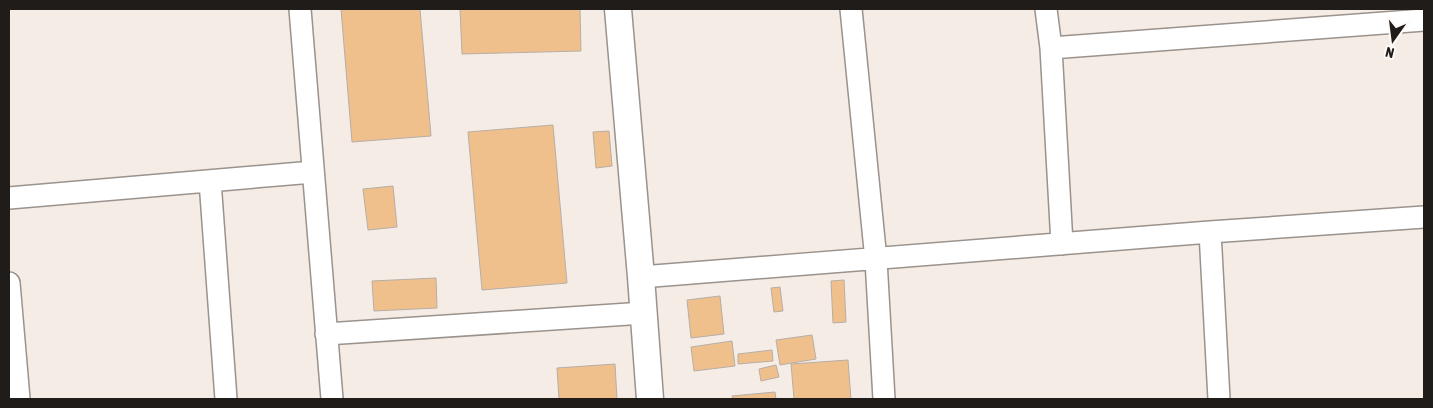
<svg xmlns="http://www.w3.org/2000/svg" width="1433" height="408" viewBox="0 0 1433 408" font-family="'Asap Condensed',sans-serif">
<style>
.building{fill:#f0c08c;stroke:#b6aea7}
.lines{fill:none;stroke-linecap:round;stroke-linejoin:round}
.minor-casing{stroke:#9a928c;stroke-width:24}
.tertiary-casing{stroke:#9a928c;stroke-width:29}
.minor{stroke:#fff;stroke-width:21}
.tertiary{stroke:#fff;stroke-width:26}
</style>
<rect width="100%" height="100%" fill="#f5ece5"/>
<path class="building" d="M 341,9 L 420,9 L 431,136 L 352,142 Z
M 460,9 L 580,9 L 581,51 L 462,54 Z
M 553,125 L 567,283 L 482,290 L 468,132 Z
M 609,131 L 612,166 L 596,168 L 593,132 Z
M 393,186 L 397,227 L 368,230 L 363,189 Z
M 436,278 L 437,308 L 374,311 L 372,281 Z
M 844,280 L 846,322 L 833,323 L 831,281 Z
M 780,287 L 783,311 L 774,312 L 771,288 Z
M 720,296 L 724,334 L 691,338 L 687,300 Z
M 812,335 L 816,359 L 780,365 L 776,340 Z
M 732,341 L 735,366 L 694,371 L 691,347 Z
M 772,350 L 773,361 L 738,364 L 738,354 Z
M 848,360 L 851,399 L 794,399 L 791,364 Z
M 615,364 L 617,399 L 559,399 L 557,368 Z
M 776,365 L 779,377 L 761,381 L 759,369 Z
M 775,392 L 776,399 L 733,399 L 732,396 Z"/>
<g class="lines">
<defs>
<path id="minor" d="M 300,9 L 332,399
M 851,9 L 876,260 L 884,399
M 1046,9 L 1051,48 L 1062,244
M 1051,48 L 1424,20
M 210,181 L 226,399
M 9,198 L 313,172
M 1210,232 L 1219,399
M 641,277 L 1210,232 L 1424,217
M 9,283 L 19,399
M 326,334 L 644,313"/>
<path id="tertiary" d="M 618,9 L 641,277 L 650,399"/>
</defs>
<use href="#minor" class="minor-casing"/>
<use href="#tertiary" class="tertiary-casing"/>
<use href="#minor" class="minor"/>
<use href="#tertiary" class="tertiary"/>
</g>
<rect width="1433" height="408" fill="none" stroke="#1f1c19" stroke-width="20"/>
<g transform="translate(1393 40) rotate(194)" stroke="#fefaf7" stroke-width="4" paint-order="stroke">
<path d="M0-4L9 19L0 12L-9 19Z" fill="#1f1c19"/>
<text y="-8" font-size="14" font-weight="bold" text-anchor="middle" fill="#1f1c19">N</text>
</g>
</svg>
